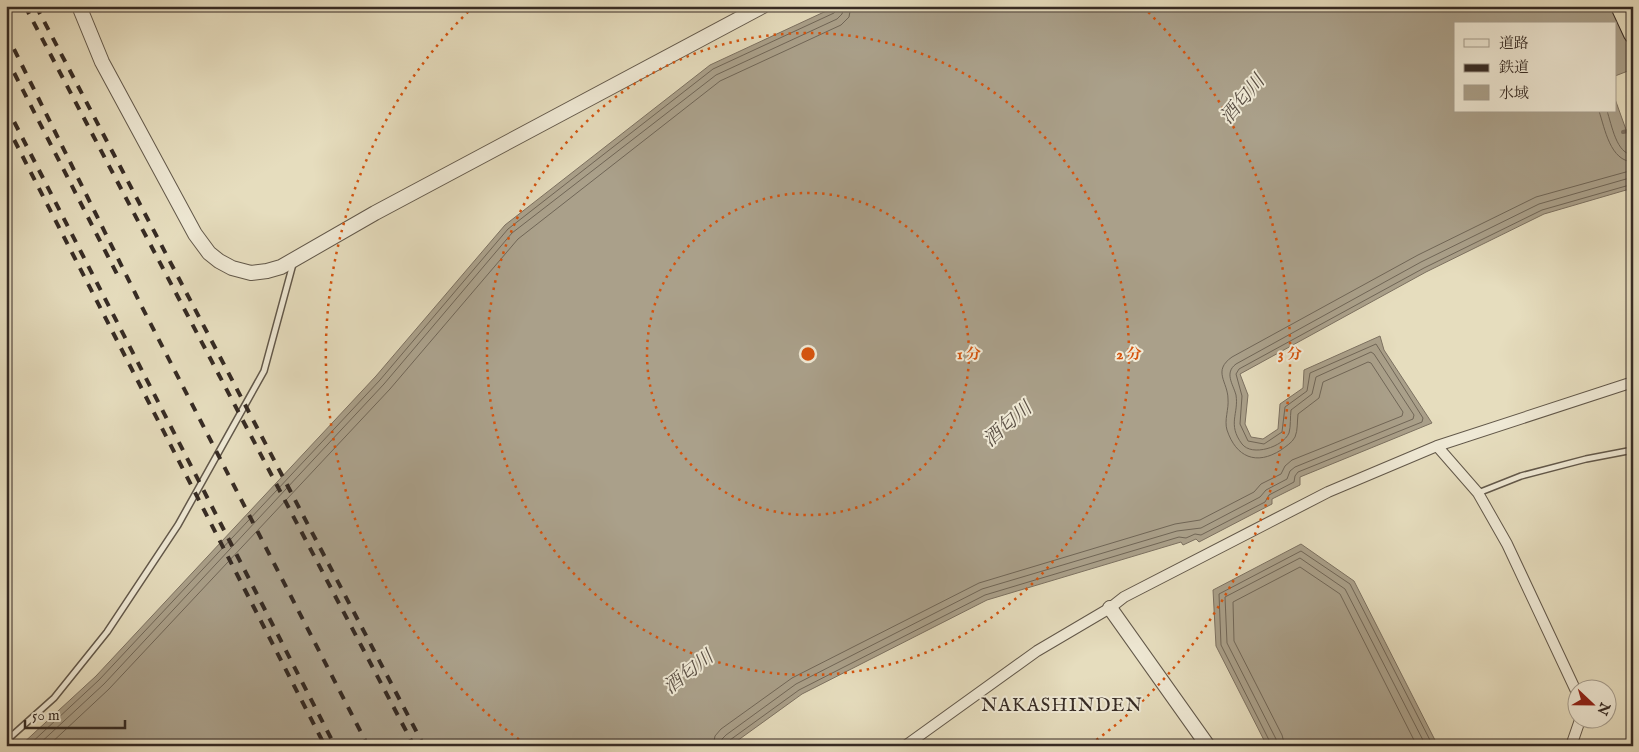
<svg xmlns="http://www.w3.org/2000/svg" width="1639" height="752" viewBox="0 0 1639 752" font-family="'IM FELL English','Noto Serif JP',serif">
<style>
.water{fill:#aaa08a;stroke:#7c7161}
.lines{fill:none;stroke-linecap:round;stroke-linejoin:round}
.shore{stroke:#706657;stroke-width:1}
.stream{stroke:#7c7161;stroke-width:4}
.service-casing{stroke:#62584a;stroke-width:8}
.minor-casing{stroke:#62584a;stroke-width:12}
.tertiary-casing{stroke:#62584a;stroke-width:16}
.trunk-casing{stroke:#362b24;stroke-width:20}
.service{stroke:#efe9d5;stroke-width:5}
.minor{stroke:#efe9d5;stroke-width:10}
.tertiary{stroke:#efe9d5;stroke-width:14}
.trunk{stroke:#e6ddbe;stroke-width:18}
.rail{stroke:#362b24;stroke-width:4;stroke-dasharray:9 9;stroke-linecap:butt}
.ring{fill:none;stroke:#d6540e;stroke-width:2.5;stroke-dasharray:2.5 5}
.labels{text-anchor:middle;dominant-baseline:central;stroke-width:4;stroke-linejoin:round;paint-order:stroke}
.water-label{font-size:19px;font-style:italic;fill:#594e43;stroke:#efe9d5}
.neighbourhood-label{font-size:19px;letter-spacing:1px;fill:#362b24;stroke:#efe9d5}
.centre{fill:#d6540e;stroke:#efe9d5;stroke-width:2.5}
.ring-label{font-size:15px;text-anchor:middle;font-weight:bold;fill:#d6540e;stroke:#efe9d5;stroke-width:4;stroke-linejoin:round;paint-order:stroke}
</style>
<rect width="100%" height="100%" fill="#e6ddbe"/>
<filter id="stains"><feTurbulence type="fractalNoise" baseFrequency=".004" numOctaves="4"/><feColorMatrix values="0 0 0 0 .2 0 0 0 0 .09 0 0 0 0 .02 0 0 0 .5 -.17"/></filter>
<radialGradient id="worn" r=".72"><stop offset=".6" stop-color="#630" stop-opacity="0"/><stop offset="1" stop-color="#630" stop-opacity=".3"/></radialGradient>
<path class="water" d="M 837,6 L 1633,6 L 1633,69 L 1615,76 L 1615,24 L 1455,24 L 1455,111 L 1615,111 L 1615,99 L 1633,149 L 1633,188 L 1544,214 L 1426,272 L 1240,374 L 1248,395 L 1245,424 L 1251,437 L 1263,439 L 1278,429 L 1280,404 L 1303,388 L 1304,370 L 1380,336 L 1384,350 L 1432,423 L 1300,477 L 1300,485 L 1272,499 L 1272,504 L 1199,542 L 1196,539 L 1183,545 L 1181,542 L 987,600 L 802,694 L 730,746 L 20,746 L 96,676 L 376,376 L 505,225 L 710,65 Z
M 1301,544 L 1354,581 L 1438,746 L 1267,746 L 1216,646 L 1213,590 Z"/>
<g class="lines">
<path class="shore" d="M 1599,111 C 1605,129 1610,161 1633,162
M 1607,111 C 1612,125 1616,154 1633,155
M 28,746 L 99,680 L 380,380 L 508,229 L 713,69 L 834,13 L 837,10 L 837,6
M 37,746 L 104,684 L 384,384 L 512,233 L 716,75 L 837,19 L 842,14 L 844,6
M 48,746 L 109,689 L 390,389 L 518,239 L 720,81 L 841,25 L 849,17 L 851,6
M 713,746 L 715,736 L 721,729 L 792,678 L 979,583 L 1175,524 L 1200,520 L 1254,492 L 1261,484 L 1281,474 L 1285,466 L 1292,460 L 1402,416 L 1403,412 L 1371,363 L 1368,362 L 1323,382 L 1319,398 L 1298,414 C 1297,422 1298,430 1295,437 C 1292,443 1286,446 1281,450 C 1256,466 1236,457 1227,430 C 1224,420 1229,409 1228,399 C 1228,382 1212,371 1232,357 L 1418,255 L 1536,197 L 1633,170
M 721,746 L 722,739 L 726,735 L 796,684 L 982,589 L 1177,531 L 1201,528 L 1260,497 L 1266,490 L 1287,479 L 1290,471 L 1295,467 L 1413,419 L 1414,415 L 1374,354 L 1371,352 L 1316,377 L 1312,394 L 1291,410 C 1290,417 1291,426 1289,433 C 1283,447 1252,457 1242,444 C 1227,424 1239,414 1236,395 C 1233,384 1224,373 1236,364 L 1421,262 L 1539,204 L 1633,177
M 727,746 L 730,740 L 799,690 L 985,595 L 1179,537 L 1186,538 L 1195,534 L 1201,535 L 1265,502 L 1269,495 L 1294,482 L 1295,476 L 1298,472 L 1422,422 L 1423,418 L 1376,344 L 1310,373 L 1307,391 L 1285,407 L 1282,432 L 1264,444 L 1248,441 L 1240,424 L 1242,396 L 1236,374 L 1239,369 L 1424,268 L 1542,210 L 1633,184
M 1271,746 L 1270,742 L 1221,645 L 1219,594 L 1301,551 L 1350,584 L 1433,746
M 1277,746 L 1276,739 L 1227,643 L 1225,597 L 1300,558 L 1345,589 L 1426,746
M 1285,746 L 1282,735 L 1234,641 L 1233,602 L 1300,567 L 1340,594 L 1417,746"/>
<path class="stream" d="M 1623,132 L 1633,130"/>
<defs>
<path id="service" d="M 1478,493 L 1521,476 L 1586,459 L 1633,450
M 6,741 L 54,698 L 107,632 L 178,525 L 264,371 L 293,264"/>
<path id="minor" d="M 1437,446 L 1478,493 L 1507,544 L 1576,691
M 905,746 L 1037,651 L 1110,608 L 1124,597 L 1328,492 L 1437,446 L 1633,382
M 1571,746 L 1580,720"/>
<path id="tertiary" d="M 79,6 L 102,62 L 195,234 L 209,253 L 219,261 L 232,268 L 251,273 L 267,271 L 281,267 L 375,213 L 763,6
M 1110,608 L 1208,746"/>
<path id="trunk" d="M 1620,6 L 1633,34"/>
</defs>
<use href="#service" class="service-casing"/>
<use href="#minor" class="minor-casing"/>
<use href="#tertiary" class="tertiary-casing"/>
<use href="#trunk" class="trunk-casing"/>
<use href="#service" class="service"/>
<use href="#minor" class="minor"/>
<use href="#tertiary" class="tertiary"/>
<use href="#trunk" class="trunk"/>
<path class="rail" d="M 25,6 L 414,746
M 36,6 L 424,746
M 6,33 L 142,307 L 368,746
M 6,57 L 119,278
M 6,106 L 335,746
M 6,124 L 325,746"/>
</g>
<g class="ring">
<circle cx="808" cy="354" r="161"/>
<circle cx="808" cy="354" r="321"/>
<path d="M525 744A482 482 0 0 1 473 7M1143 7A482 482 0 0 1 1091 744"/>
</g>
<g class="labels">
<g class="water-label">
<text transform="translate(1243 100) rotate(-50)">酒匂川</text>
<text transform="translate(1008 425) rotate(-41)">酒匂川</text>
<text transform="translate(689 673) rotate(-38)">酒匂川</text>
</g>
<g class="neighbourhood-label">
<text x="1062" y="706">NAKASHINDEN</text>
</g>
</g>
<circle cx="808" cy="354" r="8" class="centre"/>
<g class="ring-label">
<text x="969" y="359">1 分</text>
<text x="1129" y="359">2 分</text>
<text x="1290" y="359">3 分</text>
</g>
<rect width="1639" height="752" fill="none" stroke="#e6ddbe" stroke-width="25"/>
<rect x="8" y="8" width="1624" height="737" fill="none" stroke="#362b24" stroke-width="2.5"/>
<rect x="12" y="12" width="1614" height="727" fill="none" stroke="#362b24"/>
<rect x="1454" y="22" width="162" height="90" fill="#efe9d5" stroke="#a59d8e"/>
<rect x="1464" y="39" width="25" height="8" fill="#efe9d5" stroke="#a59d8e"/>
<text x="1499" y="48" font-size="15" fill="#362b24">道路</text>
<rect x="1464" y="64" width="25" height="8" fill="#362b24" stroke="#a59d8e"/>
<text x="1499" y="72" font-size="15" fill="#362b24">鉄道</text>
<rect x="1464" y="85" width="25" height="15" fill="#aaa08a" stroke="#a59d8e"/>
<text x="1499" y="98" font-size="15" fill="#362b24">水域</text>
<g transform="translate(1592 704) rotate(112)"><circle r="24" fill="#efe9d5" stroke="#a59d8e"/>
<path d="M0-4L9 19L0 12L-9 19Z" fill="#8f2418"/>
<text y="-8" font-size="14" font-weight="bold" text-anchor="middle" fill="#362b24">N</text>
</g>
<path d="M25 720v8h100v-8" fill="none" stroke="#362b24" stroke-width="2.5"/>
<text x="32" y="720" font-size="15" fill="#362b24" stroke="#efe9d5" stroke-width="4" paint-order="stroke">50 m</text>
<rect width="100%" height="100%" filter="url(#stains)"/>
<rect width="100%" height="100%" fill="url(#worn)"/>
</svg>
